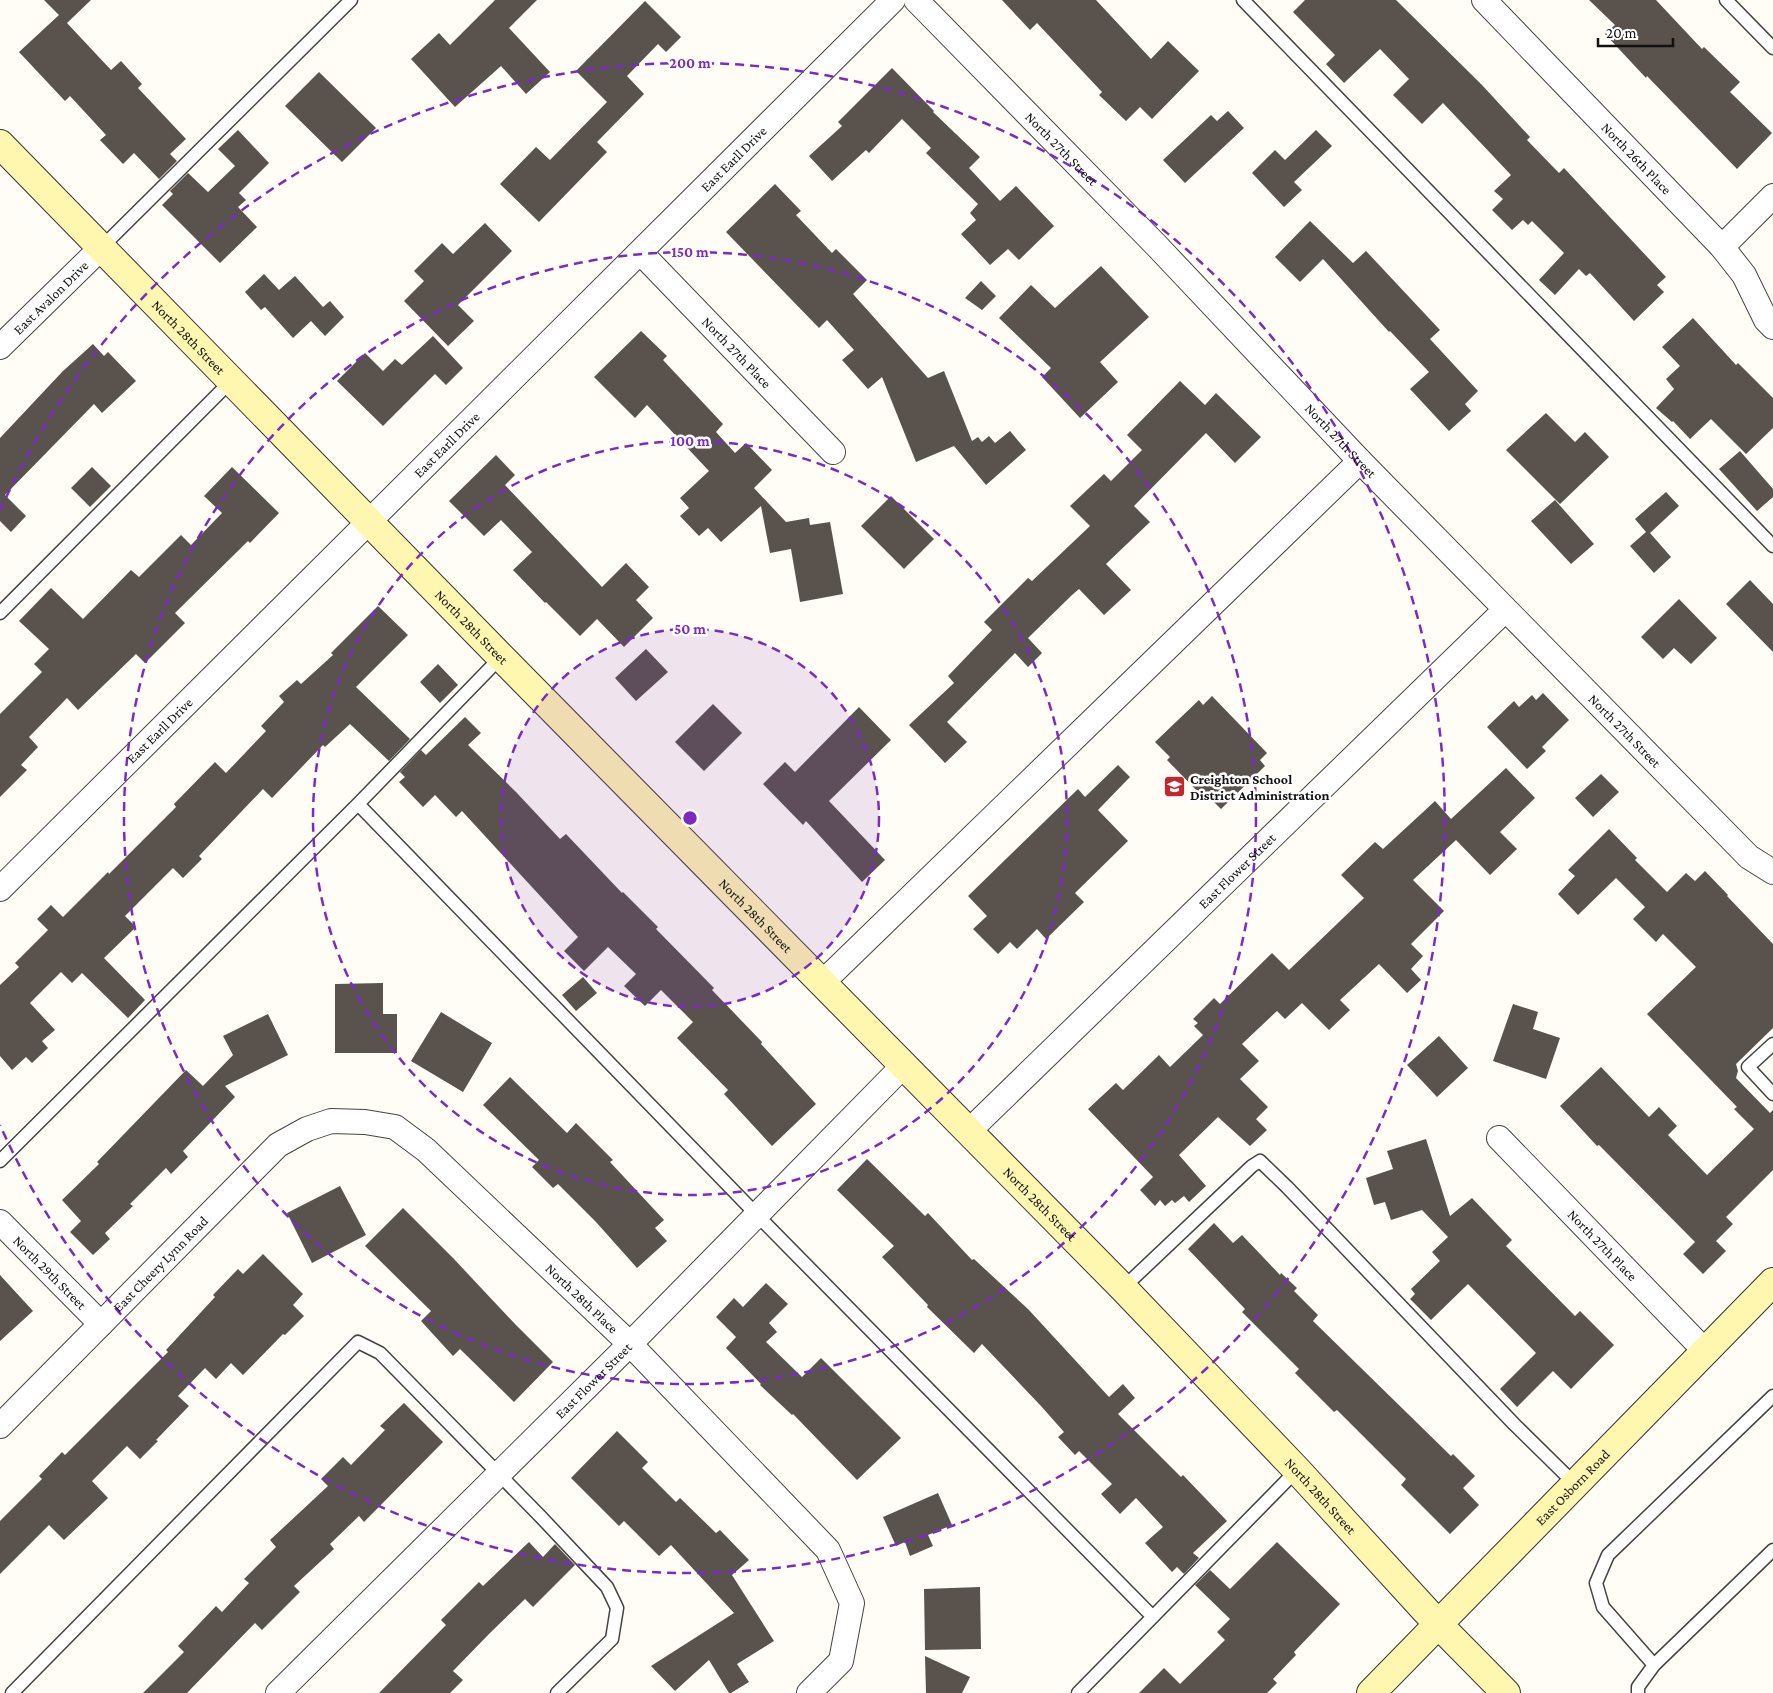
<svg xmlns="http://www.w3.org/2000/svg" width="1773" height="1693" viewBox="0 0 1773 1693" font-family="'Crimson Pro',serif">
<style>
.building{fill:#5a524d}
.lines{fill:none;stroke-linecap:round;stroke-linejoin:round}
.lane-casing{stroke:#444;stroke-width:15}
.street-casing{stroke:#444;stroke-width:26}
.secondary-casing{stroke:#333;stroke-width:30}
.lane{stroke:#fff;stroke-width:12}
.street{stroke:#fff;stroke-width:24}
.secondary{stroke:#fff6b0;stroke-width:28}
.ring{fill:none;stroke:#7b2cbf;stroke-width:2.5;stroke-dasharray:9 6}
.labels{text-anchor:middle;dominant-baseline:central;stroke-width:5;stroke-linejoin:round;paint-order:stroke}
.street-label{font-size:14px;fill:#111;stroke:#fff}
.poi-label{font-size:14px;font-weight:bold;fill:#111;stroke:#fff;text-anchor:start}
.centre{fill:#7b2cbf;stroke:#fff;stroke-width:2.5}
.ring-label{font-size:15px;text-anchor:middle;font-weight:bold;fill:#7b2cbf;stroke:#fff;stroke-width:5;stroke-linejoin:round;paint-order:stroke}
</style>
<rect width="100%" height="100%" fill="#fffdf5"/>
<path class="building" d="M 44,0 L 91,0 L 67,23 L 111,70 L 121,61 L 142,84 L 138,88 L 186,139 L 170,154 L 177,161 L 159,179 L 134,153 L 123,164 L 100,140 L 106,135 L 70,96 L 65,101 L 19,52 L 59,15 Z
M 495,0 L 537,0 L 509,28 L 550,72 L 526,94 L 501,66 L 455,107 L 411,59 L 439,33 L 450,45 Z
M 1002,0 L 1096,0 L 1151,59 L 1168,41 L 1199,71 L 1152,119 L 1140,107 L 1126,121 L 1099,95 L 1102,92 L 1037,23 L 1030,30 Z
M 1305,0 L 1396,0 L 1482,85 L 1530,137 L 1527,140 L 1559,173 L 1564,168 L 1666,277 L 1657,285 L 1664,292 L 1634,321 L 1590,273 L 1586,276 L 1579,269 L 1555,295 L 1539,280 L 1564,253 L 1532,221 L 1528,225 L 1523,220 L 1512,230 L 1492,210 L 1503,199 L 1494,191 L 1511,175 L 1443,103 L 1422,124 L 1393,95 L 1409,79 L 1380,49 L 1344,83 L 1326,64 L 1335,55 L 1293,12 Z
M 1589,0 L 1656,0 L 1702,49 L 1704,47 L 1740,82 L 1730,92 L 1772,133 L 1737,169 L 1647,76 L 1646,78 L 1605,34 L 1615,25 Z
M 645,1 L 681,37 L 666,52 L 658,44 L 627,76 L 644,94 L 597,142 L 607,152 L 539,222 L 500,184 L 536,147 L 550,160 L 607,102 L 576,71 Z
M 892,68 L 934,111 L 933,112 L 980,157 L 969,168 L 1000,201 L 1016,186 L 1054,226 L 1019,260 L 1008,249 L 990,265 L 961,234 L 976,220 L 970,213 L 978,204 L 926,153 L 931,148 L 902,119 L 869,153 L 866,150 L 832,181 L 809,156 L 842,126 L 838,122 Z
M 319,72 L 376,128 L 342,162 L 285,106 Z
M 1228,111 L 1244,128 L 1185,183 L 1163,160 L 1211,115 L 1217,121 Z
M 238,130 L 269,163 L 239,193 L 246,200 L 238,207 L 257,227 L 220,263 L 162,205 L 173,194 L 170,191 L 188,173 L 208,192 L 235,166 L 218,149 Z
M 1316,130 L 1332,146 L 1294,182 L 1302,190 L 1284,207 L 1252,173 L 1275,150 L 1285,160 Z
M 775,184 L 801,211 L 796,215 L 832,253 L 836,249 L 867,280 L 853,294 L 928,378 L 944,371 L 972,441 L 978,437 L 982,442 L 989,436 L 995,443 L 1010,431 L 1026,450 L 986,485 L 954,446 L 916,462 L 882,377 L 868,389 L 842,360 L 854,350 L 827,320 L 819,328 L 726,232 Z
M 1310,221 L 1353,263 L 1366,251 L 1440,330 L 1430,339 L 1478,391 L 1465,404 L 1471,411 L 1449,431 L 1410,389 L 1429,372 L 1390,331 L 1389,332 L 1323,259 L 1300,282 L 1275,257 Z
M 485,223 L 512,251 L 458,305 L 474,321 L 448,346 L 404,301 L 424,281 L 414,271 L 442,243 L 453,254 Z
M 1101,266 L 1149,317 L 1100,362 L 1118,382 L 1080,418 L 1042,377 L 1051,368 L 999,318 L 1031,285 L 1055,308 Z
M 264,274 L 279,290 L 295,276 L 323,307 L 330,301 L 344,317 L 325,336 L 311,321 L 293,338 L 265,307 L 261,310 L 245,292 Z
M 981,281 L 996,296 L 982,310 L 965,298 Z
M 1693,318 L 1736,365 L 1738,363 L 1773,398 L 1773,428 L 1746,454 L 1711,419 L 1690,439 L 1673,421 L 1672,422 L 1656,408 L 1674,389 L 1666,379 L 1680,366 L 1662,347 Z
M 641,331 L 667,356 L 663,360 L 723,424 L 716,432 L 735,453 L 746,443 L 772,470 L 754,488 L 786,522 L 809,518 L 810,525 L 830,522 L 843,594 L 800,602 L 791,549 L 770,553 L 761,506 L 721,542 L 708,528 L 699,536 L 680,516 L 689,508 L 680,498 L 709,471 L 647,405 L 635,418 L 594,377 Z
M 433,336 L 463,368 L 446,385 L 435,374 L 383,426 L 337,381 L 365,353 L 383,371 L 395,359 L 402,365 Z
M 93,344 L 104,356 L 108,352 L 136,381 L 102,413 L 94,404 L 5,495 L 26,516 L 11,532 L 0,521 L 0,438 L 63,371 Z
M 1180,381 L 1205,405 L 1216,393 L 1261,437 L 1235,463 L 1206,433 L 1134,506 L 1150,522 L 1106,564 L 1131,590 L 1104,615 L 1079,589 L 1072,595 L 1028,638 L 1042,653 L 1028,667 L 1015,653 L 947,722 L 967,742 L 945,763 L 909,725 L 954,683 L 948,676 L 992,630 L 984,622 L 1028,578 L 1032,581 L 1090,526 L 1070,506 L 1104,474 L 1111,481 L 1142,450 L 1127,435 Z
M 1546,413 L 1575,442 L 1585,432 L 1609,457 L 1560,504 L 1506,450 Z
M 1740,451 L 1773,489 L 1773,497 L 1757,511 L 1719,469 Z
M 496,455 L 515,475 L 505,485 L 602,587 L 626,563 L 649,587 L 636,600 L 653,618 L 624,647 L 597,619 L 580,636 L 546,602 L 545,603 L 513,570 L 532,552 L 501,520 L 484,536 L 449,501 Z
M 92,467 L 111,486 L 90,507 L 71,488 Z
M 232,467 L 279,513 L 250,543 L 248,541 L 175,613 L 185,623 L 145,663 L 136,654 L 78,710 L 67,698 L 29,737 L 38,747 L 21,765 L 27,770 L 0,797 L 0,714 L 42,672 L 34,664 L 49,649 L 19,621 L 51,588 L 83,619 L 131,570 L 139,577 L 181,535 L 191,545 L 222,513 L 204,496 Z
M 1666,492 L 1679,506 L 1650,533 L 1671,557 L 1654,573 L 1630,546 L 1646,532 L 1635,519 Z
M 891,496 L 934,539 L 904,569 L 861,526 Z
M 1555,500 L 1594,544 L 1571,564 L 1531,521 Z
M 1750,580 L 1773,604 L 1773,652 L 1726,604 Z
M 1679,599 L 1717,638 L 1691,664 L 1674,648 L 1663,659 L 1641,637 Z
M 378,606 L 408,635 L 356,687 L 410,739 L 389,761 L 350,724 L 325,747 L 323,745 L 272,798 L 263,789 L 199,856 L 202,859 L 183,878 L 173,868 L 125,916 L 136,927 L 104,958 L 145,1000 L 128,1018 L 82,973 L 72,983 L 61,972 L 30,1003 L 55,1030 L 42,1041 L 48,1048 L 32,1063 L 26,1057 L 12,1070 L 0,1056 L 0,985 L 19,967 L 15,963 L 48,930 L 37,919 L 51,905 L 63,917 L 108,872 L 109,874 L 176,807 L 174,804 L 215,762 L 226,773 L 266,731 L 261,726 L 284,702 L 279,696 L 297,680 L 301,684 L 333,655 L 331,653 Z
M 646,649 L 668,672 L 636,701 L 615,678 Z
M 438,664 L 458,685 L 440,703 L 420,682 Z
M 1543,693 L 1569,720 L 1542,747 L 1546,751 L 1527,769 L 1487,727 L 1514,701 L 1519,707 L 1532,695 L 1536,700 Z
M 1212,696 L 1267,753 L 1260,760 L 1265,766 L 1221,809 L 1206,794 L 1203,797 L 1167,760 L 1170,757 L 1155,742 L 1199,700 L 1203,705 Z
M 713,704 L 742,733 L 704,771 L 675,742 Z
M 859,707 L 891,740 L 829,801 L 885,860 L 862,882 L 806,821 L 803,825 L 763,784 L 785,762 L 795,772 Z
M 465,717 L 481,733 L 468,745 L 516,792 L 560,839 L 566,834 L 622,893 L 623,892 L 658,927 L 656,929 L 714,988 L 712,990 L 762,1042 L 761,1044 L 816,1104 L 772,1146 L 724,1094 L 728,1090 L 677,1038 L 693,1022 L 661,990 L 645,1006 L 624,986 L 636,974 L 608,947 L 584,971 L 564,951 L 578,937 L 462,811 L 456,817 L 435,795 L 423,807 L 399,782 L 405,777 L 400,772 L 421,750 L 426,755 Z
M 1118,765 L 1130,777 L 1098,810 L 1128,841 L 1075,893 L 1084,902 L 1046,939 L 1037,929 L 1017,949 L 1010,942 L 998,954 L 973,929 L 987,916 L 968,896 L 1078,789 L 1085,797 Z
M 1506,768 L 1535,798 L 1500,832 L 1517,849 L 1490,875 L 1456,840 L 1413,880 L 1444,911 L 1411,944 L 1423,956 L 1411,969 L 1421,980 L 1407,993 L 1379,964 L 1340,1000 L 1350,1010 L 1329,1030 L 1302,1003 L 1285,1019 L 1277,1011 L 1242,1044 L 1259,1061 L 1240,1079 L 1268,1107 L 1256,1119 L 1267,1130 L 1250,1146 L 1218,1117 L 1179,1155 L 1206,1186 L 1189,1202 L 1184,1196 L 1175,1203 L 1172,1200 L 1165,1206 L 1160,1200 L 1155,1206 L 1140,1190 L 1153,1177 L 1088,1109 L 1116,1083 L 1123,1090 L 1159,1055 L 1170,1067 L 1203,1035 L 1194,1026 L 1198,1023 L 1193,1019 L 1214,998 L 1220,1004 L 1272,953 L 1289,970 L 1364,898 L 1341,875 L 1375,842 L 1383,849 L 1435,801 L 1451,819 Z
M 1601,774 L 1619,792 L 1593,817 L 1575,798 Z
M 1609,829 L 1637,858 L 1635,860 L 1667,892 L 1686,873 L 1695,881 L 1705,871 L 1728,895 L 1727,896 L 1773,944 L 1773,1028 L 1736,1064 L 1738,1071 L 1736,1078 L 1770,1113 L 1773,1110 L 1773,1170 L 1726,1217 L 1733,1224 L 1716,1241 L 1726,1251 L 1703,1274 L 1683,1254 L 1695,1242 L 1599,1145 L 1597,1146 L 1560,1106 L 1601,1067 L 1649,1117 L 1659,1107 L 1677,1126 L 1668,1135 L 1707,1175 L 1754,1129 L 1734,1109 L 1737,1107 L 1647,1014 L 1696,967 L 1663,934 L 1656,942 L 1633,919 L 1645,907 L 1616,878 L 1578,915 L 1558,894 L 1575,876 L 1568,870 Z
M 583,977 L 597,993 L 576,1011 L 562,995 Z
M 383,983 L 383,1014 L 397,1014 L 397,1053 L 335,1053 L 335,984 Z
M 1513,1004 L 1538,1012 L 1533,1029 L 1560,1038 L 1546,1079 L 1493,1061 Z
M 441,1012 L 492,1043 L 463,1092 L 411,1061 Z
M 268,1014 L 288,1055 L 225,1086 L 235,1097 L 183,1151 L 188,1157 L 171,1174 L 166,1168 L 130,1204 L 133,1206 L 105,1233 L 110,1239 L 93,1255 L 70,1232 L 81,1221 L 62,1200 L 99,1164 L 97,1162 L 186,1070 L 203,1086 L 233,1055 L 223,1036 Z
M 1439,1036 L 1468,1068 L 1437,1097 L 1407,1065 Z
M 510,1077 L 567,1133 L 576,1123 L 613,1160 L 610,1162 L 664,1220 L 655,1228 L 667,1241 L 637,1268 L 596,1222 L 558,1184 L 553,1188 L 532,1167 L 539,1160 L 483,1105 Z
M 1426,1139 L 1450,1216 L 1472,1198 L 1512,1240 L 1506,1246 L 1575,1316 L 1580,1311 L 1614,1345 L 1571,1389 L 1553,1371 L 1517,1407 L 1500,1389 L 1536,1353 L 1468,1284 L 1431,1320 L 1410,1299 L 1415,1294 L 1411,1289 L 1440,1261 L 1432,1252 L 1448,1237 L 1422,1210 L 1391,1220 L 1385,1202 L 1374,1205 L 1366,1178 L 1393,1169 L 1387,1151 Z
M 867,1159 L 925,1216 L 928,1213 L 972,1260 L 974,1259 L 1028,1309 L 1109,1397 L 1123,1384 L 1135,1398 L 1118,1414 L 1181,1477 L 1183,1475 L 1227,1521 L 1193,1553 L 1199,1558 L 1184,1574 L 1177,1567 L 1172,1572 L 1145,1543 L 1163,1527 L 1136,1498 L 1120,1514 L 1101,1494 L 1112,1484 L 1079,1451 L 1075,1455 L 1058,1437 L 1064,1432 L 1041,1406 L 982,1344 L 974,1353 L 927,1307 L 928,1305 L 882,1257 L 894,1246 L 837,1190 Z
M 340,1186 L 366,1235 L 312,1263 L 287,1213 Z
M 403,1208 L 453,1258 L 515,1324 L 553,1362 L 514,1402 L 460,1349 L 453,1356 L 421,1321 L 431,1311 L 365,1246 Z
M 1214,1223 L 1233,1243 L 1242,1235 L 1280,1275 L 1281,1273 L 1297,1288 L 1294,1291 L 1318,1315 L 1313,1321 L 1451,1456 L 1453,1454 L 1475,1476 L 1463,1488 L 1479,1505 L 1450,1534 L 1401,1485 L 1406,1479 L 1337,1410 L 1334,1412 L 1295,1373 L 1299,1369 L 1242,1312 L 1245,1309 L 1188,1249 Z
M 263,1254 L 303,1294 L 293,1305 L 304,1316 L 285,1335 L 283,1334 L 243,1375 L 231,1363 L 216,1379 L 205,1368 L 178,1396 L 189,1406 L 156,1440 L 158,1441 L 140,1459 L 127,1446 L 92,1481 L 108,1498 L 64,1540 L 49,1525 L 0,1574 L 0,1521 L 42,1479 L 39,1476 L 62,1452 L 65,1455 L 168,1352 L 166,1350 L 215,1297 L 213,1295 L 238,1269 L 243,1274 Z
M 0,1275 L 33,1311 L 0,1341 Z
M 766,1283 L 788,1304 L 769,1323 L 777,1332 L 766,1342 L 802,1377 L 821,1358 L 901,1438 L 857,1480 L 793,1414 L 792,1415 L 760,1385 L 761,1384 L 726,1348 L 736,1337 L 716,1317 L 734,1298 L 743,1307 Z
M 404,1403 L 443,1442 L 364,1522 L 359,1516 L 330,1544 L 334,1549 L 294,1586 L 300,1592 L 262,1630 L 255,1623 L 187,1693 L 143,1693 L 184,1652 L 178,1646 L 216,1606 L 222,1612 L 249,1583 L 244,1579 L 276,1547 L 270,1540 L 328,1486 L 321,1479 L 343,1457 L 351,1465 L 385,1430 L 380,1426 Z
M 617,1431 L 648,1462 L 642,1468 L 676,1502 L 680,1498 L 716,1533 L 720,1530 L 749,1560 L 732,1575 L 774,1641 L 737,1664 L 749,1682 L 731,1693 L 729,1693 L 709,1660 L 675,1691 L 651,1666 L 734,1613 L 671,1545 L 659,1556 L 624,1521 L 619,1526 L 571,1478 Z
M 938,1493 L 952,1525 L 928,1535 L 933,1546 L 910,1556 L 905,1542 L 896,1546 L 883,1517 Z
M 529,1542 L 543,1557 L 555,1544 L 575,1565 L 533,1607 L 525,1599 L 490,1633 L 453,1671 L 463,1680 L 450,1693 L 379,1693 L 446,1625 L 441,1620 L 479,1582 L 483,1586 Z
M 1277,1542 L 1340,1604 L 1294,1652 L 1296,1655 L 1273,1679 L 1277,1683 L 1267,1693 L 1139,1693 L 1164,1668 L 1180,1684 L 1225,1640 L 1217,1632 L 1230,1619 L 1195,1585 L 1210,1570 L 1230,1589 Z
M 980,1587 L 981,1649 L 925,1650 L 924,1589 Z
M 925,1656 L 970,1677 L 962,1693 L 926,1693 Z"/>
<g class="lines">
<defs>
<path id="lane" d="M 1243,0 L 1773,546
M 1726,0 L 1773,48
M 102,247 L 351,0
M 0,613 L 231,381
M 358,804 L 757,1215 L 1153,1617
M 1773,1044 L 1748,1067 L 1773,1094
M 0,1161 L 358,804 L 501,657
M 1123,1288 L 1252,1166 L 1260,1161 L 1287,1187 L 1514,1424 L 1576,1485
M 1654,1665 L 1603,1607 L 1596,1583 L 1608,1555 L 1773,1396
M 12,1693 L 358,1342 L 380,1353 L 540,1516 L 607,1587 L 617,1608 L 612,1639 L 557,1693
M 1078,1693 L 1297,1470
M 1638,1693 L 1638,1687 L 1654,1665 L 1773,1550"/>
<g id="street">
<path id="s1" d="M 916,0 L 1157,246 L 1360,461 L 1749,857 L 1773,872"/>
<path id="s2" d="M 1484,0 L 1722,247 L 1744,275 L 1766,320 L 1773,327"/>
<path d="M 1722,247 L 1773,196"/>
<path id="s3" d="M 641,253 L 833,452"/>
<path id="s4" d="M 0,347 L 102,247"/>
<path id="s5" d="M 0,889 L 893,0"/>
<path d="M 823,982 L 1360,461"/>
<path id="s6" d="M 968,1132 L 1505,610"/>
<path id="s7" d="M 1499,1138 L 1706,1352"/>
<path id="s8" d="M 0,1222 L 101,1324"/>
<path id="s9" d="M 0,1426 L 278,1145 L 307,1129 L 331,1121 L 365,1122 L 395,1127 L 426,1150 L 630,1344 L 828,1550 L 852,1603 L 841,1661 L 809,1693"/>
<path id="s10" d="M 278,1693 L 630,1344 L 904,1065"/>
</g>
<g id="secondary">
<path id="s11" d="M 0,144 L 501,657 L 1123,1288 L 1297,1470 L 1438,1624 L 1506,1693"/>
<path id="s12" d="M 1371,1693 L 1773,1282"/>
</g>
</defs>
<use href="#lane" class="lane-casing"/>
<use href="#street" class="street-casing"/>
<use href="#secondary" class="secondary-casing"/>
<use href="#lane" class="lane"/>
<use href="#street" class="street"/>
<use href="#secondary" class="secondary"/>
</g>
<circle cx="690" cy="818" r="189" fill="#7b2cbf" fill-opacity=".12"/>
<g class="ring">
<circle cx="690" cy="818" r="189"/>
<circle cx="690" cy="818" r="377"/>
<circle cx="690" cy="818" r="566"/>
<path d="M0 511A755 755 0 1 1 0 1125"/>
</g>
<defs>
<symbol id="school-square" viewBox="-11 -11 22 22"><rect x="-9" y="-9" width="18" height="18" rx="4" fill="#c4262e" stroke="#fff"/><path d="M0-5L7-2L0 1L-7-2ZM-4 1L0 2.5L4 1V4Q0 6-4 4Z" fill="#fff"/></symbol>
</defs>
<g fill-rule="evenodd">
<use href="#school-square" x="1162" y="774" width="25" height="25"/>
</g>
<g class="labels">
<g class="street-label">
<text stroke="none"><textPath href="#s1" startOffset="208">North 27th Street</textPath></text>
<text stroke="none"><textPath href="#s2" startOffset="220">North 26th Place</textPath></text>
<text stroke="none"><textPath href="#s5" startOffset="1035">East Earll Drive</textPath></text>
<text stroke="none"><textPath href="#s4" startOffset="71">East Avalon Drive</textPath></text>
<text stroke="none"><textPath href="#s11" startOffset="270">North 28th Street</textPath></text>
<text stroke="none"><textPath href="#s3" startOffset="138">North 27th Place</textPath></text>
<text stroke="none"><textPath href="#s1" startOffset="612">North 27th Street</textPath></text>
<text stroke="none"><textPath href="#s5" startOffset="630">East Earll Drive</textPath></text>
<text stroke="none"><textPath href="#s11" startOffset="675">North 28th Street</textPath></text>
<text stroke="none"><textPath href="#s5" startOffset="225">East Earll Drive</textPath></text>
<text stroke="none"><textPath href="#s1" startOffset="1018">North 27th Street</textPath></text>
<text stroke="none"><textPath href="#s6" startOffset="375">East Flower Street</textPath></text>
<text stroke="none"><textPath href="#s11" startOffset="1080">North 28th Street</textPath></text>
<text stroke="none"><textPath href="#s11" startOffset="1485">North 28th Street</textPath></text>
<text stroke="none"><textPath href="#s7" startOffset="149">North 27th Place</textPath></text>
<text stroke="none"><textPath href="#s9" startOffset="228">East Cheery Lynn Road</textPath></text>
<text stroke="none"><textPath href="#s8" startOffset="71">North 29th Street</textPath></text>
<text stroke="none"><textPath href="#s9" startOffset="772">North 28th Place</textPath></text>
<text stroke="none"><textPath href="#s10" startOffset="444">East Flower Street</textPath></text>
<text stroke="none"><textPath href="#s12" startOffset="288">East Osborn Road</textPath></text>
<text stroke="none"><textPath href="#s11" startOffset="1890">North 28th Street</textPath></text>
</g>
<g class="poi-label">
<text x="1190" y="779">Creighton School<tspan x="1190" dy="16">District Administration</tspan></text>
</g>
</g>
<circle cx="690" cy="818" r="8" class="centre"/>
<g class="ring-label">
<text x="690" y="68">200 m</text>
<text x="690" y="257">150 m</text>
<text x="690" y="446">100 m</text>
<text x="690" y="634">50 m</text>
</g>
<path d="M1598 38v8h75v-8" fill="none" stroke="#111111" stroke-width="2.5"/>
<text x="1606" y="38" font-size="15" fill="#111111" stroke="#ffffff" stroke-width="4" paint-order="stroke">20 m</text>
</svg>
